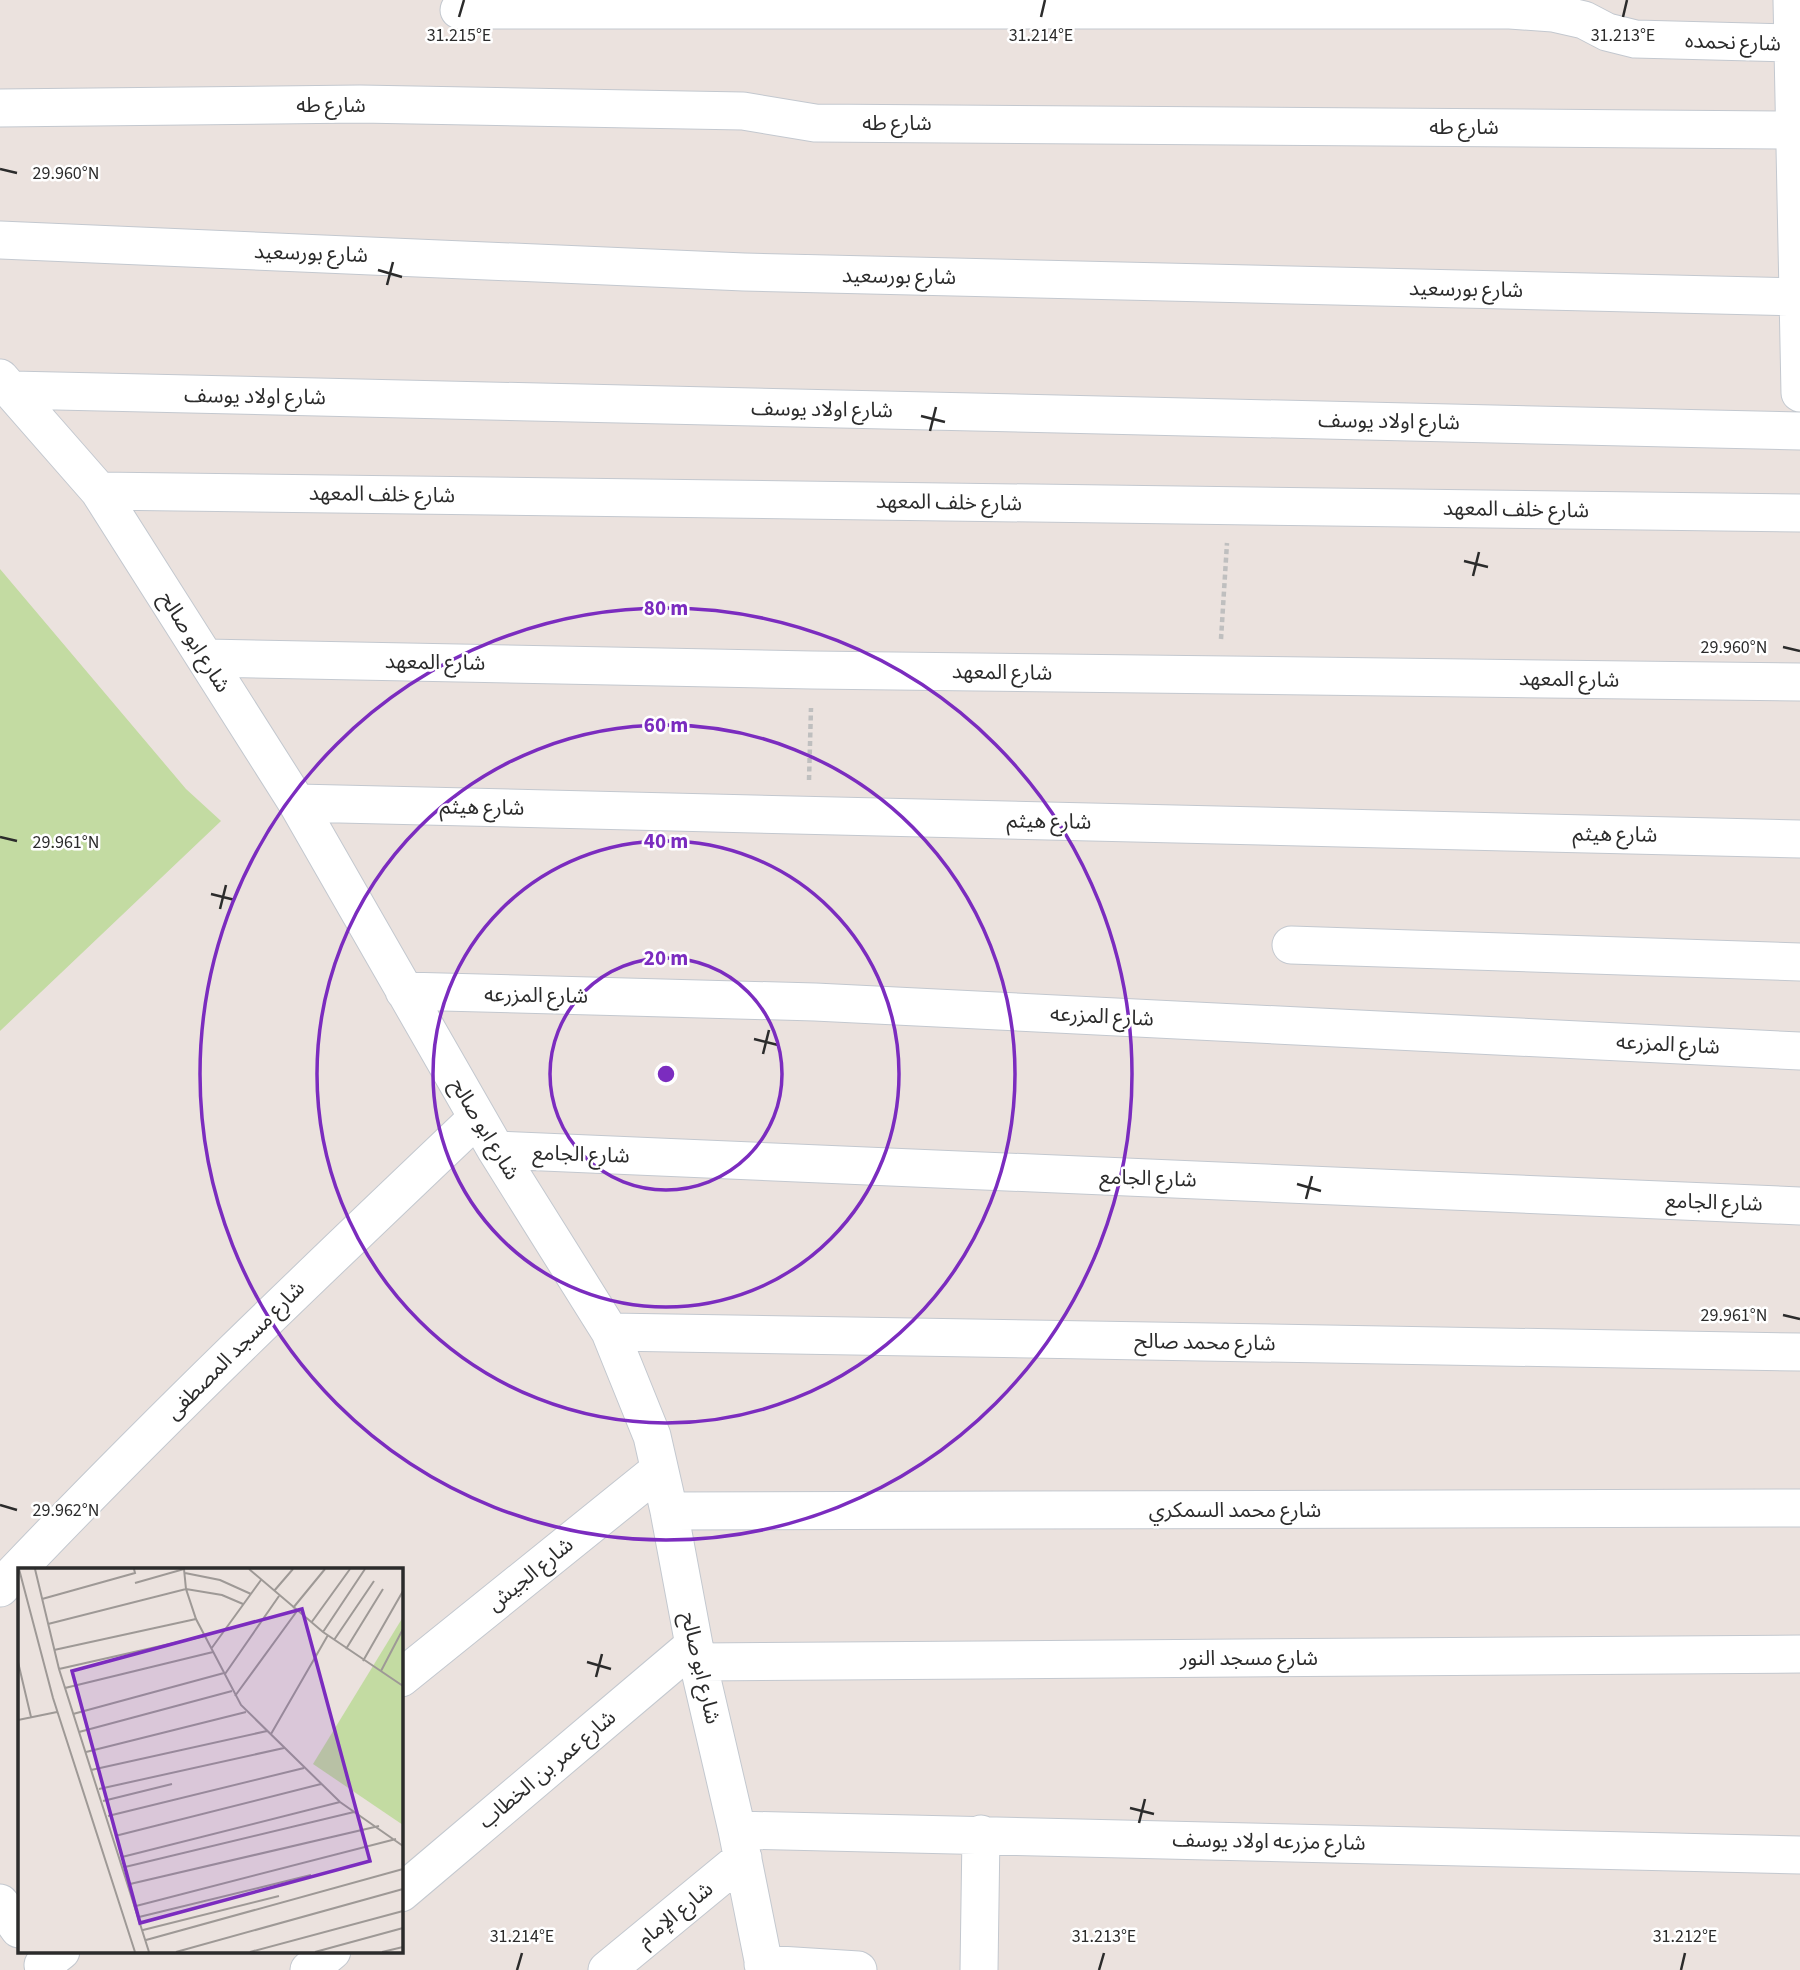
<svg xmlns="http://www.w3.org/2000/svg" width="1800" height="1970" viewBox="0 0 1800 1970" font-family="'Source Sans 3','Noto Sans Arabic',sans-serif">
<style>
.green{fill:#c3dba2}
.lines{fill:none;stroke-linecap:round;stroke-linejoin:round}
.minor-casing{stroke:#c3c8cf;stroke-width:39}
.path{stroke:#bfbfbf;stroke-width:4.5;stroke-dasharray:5 3.5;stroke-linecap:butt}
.minor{stroke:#fff;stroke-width:37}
.ticks{fill:none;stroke:#2b2b2b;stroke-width:2.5}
.ring{fill:none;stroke:#7b2cbf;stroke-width:3.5}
.labels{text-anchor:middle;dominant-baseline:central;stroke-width:5;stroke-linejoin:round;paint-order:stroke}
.street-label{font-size:21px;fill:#2b2b2b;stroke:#fff}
.inset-road{fill:none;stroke:#9e9996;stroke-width:2}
.view{fill:#7b2cbf;fill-opacity:0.15;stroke:#7b2cbf;stroke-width:3.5}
.inset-edge{fill:none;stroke:#2b2b2b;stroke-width:3.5}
.ticks-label{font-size:18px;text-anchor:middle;fill:#2b2b2b;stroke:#fff;stroke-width:5;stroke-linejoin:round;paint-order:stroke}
.centre{fill:#7b2cbf;stroke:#fff;stroke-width:3.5}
.ring-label{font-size:21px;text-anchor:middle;font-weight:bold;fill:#7b2cbf;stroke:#fff;stroke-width:5;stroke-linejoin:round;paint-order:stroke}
</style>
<rect width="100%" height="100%" fill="#ebe2de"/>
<path class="green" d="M 0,569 L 186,789 L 221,821 L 0,1031 Z"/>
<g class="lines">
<defs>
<path id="minor" d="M 1792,0 L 1800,393
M 459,10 L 1510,10 L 1553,13 L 1584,20 L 1607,32 L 1635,39 L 1793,43
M 0,108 L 360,104 L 743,111 L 815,123 L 1795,130
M 0,240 L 744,272 L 1798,297
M 0,378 L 99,491 L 297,803 L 496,1150 L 610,1332 L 652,1436 L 669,1511 L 694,1645 L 737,1830 L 765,1970
M 12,390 L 1800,431
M 99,491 L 1800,513
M 205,658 L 812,670 L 1800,682
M 297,803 L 1800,839
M 1291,945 L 1800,962
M 404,991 L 815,1002 L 1800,1051
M 496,1150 L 1800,1206
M 610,1332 L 1800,1352
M 669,1511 L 1800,1508
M 0,1588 C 153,1426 315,1272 477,1118
M 699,1662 L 1800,1654
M 401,1678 L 659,1470
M 737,1830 L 1800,1855
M 401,1893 L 694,1645
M 0,1903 L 19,1929
M 763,1964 L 858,1970
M 43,1965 L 61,1951
M 309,1970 L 332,1951
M 607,1970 L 743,1858
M 979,1970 L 981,1834"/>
</defs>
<use href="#minor" class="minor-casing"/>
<path class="path" d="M 1221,639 L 1227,543
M 809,780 L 811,708"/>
<use href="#minor" class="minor"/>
</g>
<path class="ticks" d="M 459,17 L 464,0M 1041,17 L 1045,0M 1623,17 L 1627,0M 0,169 L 17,173M 378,270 L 402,277M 387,285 L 393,262M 921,416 L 945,422M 930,431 L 936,407M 1464,561 L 1488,567M 1473,576 L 1479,552M 1783,647 L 1800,651M 0,837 L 17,841M 211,894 L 235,900M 220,909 L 226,885M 754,1039 L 778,1045M 763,1054 L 769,1030M 1297,1184 L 1321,1191M 1306,1199 L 1312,1176M 1783,1315 L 1800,1319M 0,1505 L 17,1510M 587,1662 L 611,1669M 596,1677 L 602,1654M 1130,1808 L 1154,1814M 1139,1823 L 1145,1799M 517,1970 L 522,1953M 1099,1970 L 1104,1953M 1681,1970 L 1685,1953"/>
<g class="ring">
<circle cx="666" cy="1074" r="116"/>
<circle cx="666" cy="1074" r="233"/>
<circle cx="666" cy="1074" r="349"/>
<circle cx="666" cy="1074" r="466"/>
</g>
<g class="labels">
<g class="street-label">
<text transform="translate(1733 42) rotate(2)">شارع نحمده</text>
<text x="331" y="105">شارع طه</text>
<text x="897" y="123">شارع طه</text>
<text x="1464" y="127">شارع طه</text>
<text transform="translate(311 253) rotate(2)">شارع بورسعيد</text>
<text transform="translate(899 276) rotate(1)">شارع بورسعيد</text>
<text transform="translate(1466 289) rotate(1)">شارع بورسعيد</text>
<text transform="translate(255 396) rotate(1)">شارع اولاد يوسف</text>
<text transform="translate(822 409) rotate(1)">شارع اولاد يوسف</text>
<text transform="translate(1389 421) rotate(1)">شارع اولاد يوسف</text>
<text transform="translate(382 494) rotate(1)">شارع خلف المعهد</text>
<text transform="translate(949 502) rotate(1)">شارع خلف المعهد</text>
<text transform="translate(1516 509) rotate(1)">شارع خلف المعهد</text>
<text transform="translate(195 642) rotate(58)">شارع ابو صالح</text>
<text transform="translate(435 662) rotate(1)">شارع المعهد</text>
<text transform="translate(1002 672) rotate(1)">شارع المعهد</text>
<text transform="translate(1569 679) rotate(1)">شارع المعهد</text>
<text transform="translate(482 807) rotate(1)">شارع هيثم</text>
<text transform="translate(1049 821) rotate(1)">شارع هيثم</text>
<text transform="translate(1615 834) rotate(1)">شارع هيثم</text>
<text transform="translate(536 995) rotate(1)">شارع المزرعه</text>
<text transform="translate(1102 1016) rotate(3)">شارع المزرعه</text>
<text transform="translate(1668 1044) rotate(3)">شارع المزرعه</text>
<text transform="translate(485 1129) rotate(59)">شارع ابو صالح</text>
<text transform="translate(581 1154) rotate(2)">شارع الجامع</text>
<text transform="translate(1148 1178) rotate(2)">شارع الجامع</text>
<text transform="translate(1714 1202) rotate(2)">شارع الجامع</text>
<text transform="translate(1205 1342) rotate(1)">شارع محمد صالح</text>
<text transform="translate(235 1350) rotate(-45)">شارع مسجد المصطفى</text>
<text x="1235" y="1510">شارع محمد السمكري</text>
<text transform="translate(530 1574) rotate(-39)">شارع الجيش</text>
<text x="1249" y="1658">شارع مسجد النور</text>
<text transform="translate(701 1668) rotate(77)">شارع ابو صالح</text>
<text transform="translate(547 1769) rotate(-40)">شارع عمر بن الخطاب</text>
<text transform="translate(1269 1841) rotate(1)">شارع مزرعه اولاد يوسف</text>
<text transform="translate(675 1914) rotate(-39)">شارع الإمام</text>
</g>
</g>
<g transform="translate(18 1568)">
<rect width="385" height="385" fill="#ebe2de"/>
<path d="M 385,49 L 385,257 L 295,196 Z" fill="#c3dba2"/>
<path class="inset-road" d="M 1,1 L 35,130 L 117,384M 17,1 L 41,101 L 131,384M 231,1 L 305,64 L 385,118M 167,5 L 202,12 L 233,26M 117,15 L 166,1 L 168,21 L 178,51 L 223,137 L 322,234 L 385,278M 256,23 L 275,1M 24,31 L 117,5 L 116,1M 275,40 L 307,1M 293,55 L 332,1M 30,56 L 168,21 L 204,27 L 225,36M 305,64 L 347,1M 316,72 L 356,13M 193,81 L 243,12M 328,81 L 365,21M 36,82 L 178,51M 345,93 L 385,23M 0,94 L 13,149M 41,101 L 187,68M 363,103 L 385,61M 207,106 L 261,28M 47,120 L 195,84M 217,128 L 279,43M 55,146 L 206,105M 0,152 L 39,144M 61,164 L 214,123M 253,166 L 310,67M 68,184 L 228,144M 73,202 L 249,163M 81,221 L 266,180M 85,233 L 154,216M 90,248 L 286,200M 97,268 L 303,216M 104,289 L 322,234M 107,299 L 336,244M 112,316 L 361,258M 118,338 L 378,271M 121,349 L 293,307M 125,362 L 261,328M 128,372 L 385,301M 158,384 L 385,321M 232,384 L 385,343M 297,384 L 385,360M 364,384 L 385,379"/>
<path class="view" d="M 284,41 L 352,293 L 122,355 L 54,103 Z"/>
<rect width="385" height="385" class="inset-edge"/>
</g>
<g class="ticks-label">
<text x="459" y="41">31.215°E</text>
<text x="1041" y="41">31.214°E</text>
<text x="1623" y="41">31.213°E</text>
<text x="66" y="179">29.960°N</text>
<text x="1734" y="653">29.960°N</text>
<text x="66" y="848">29.961°N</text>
<text x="1734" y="1321">29.961°N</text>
<text x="66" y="1516">29.962°N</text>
<text x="522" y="1942">31.214°E</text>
<text x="1104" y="1942">31.213°E</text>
<text x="1685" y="1942">31.212°E</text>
</g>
<circle cx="666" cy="1074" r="10" class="centre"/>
<g class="ring-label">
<text x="666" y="615">80 m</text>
<text x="666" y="732">60 m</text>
<text x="666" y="848">40 m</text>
<text x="666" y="965">20 m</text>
</g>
</svg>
